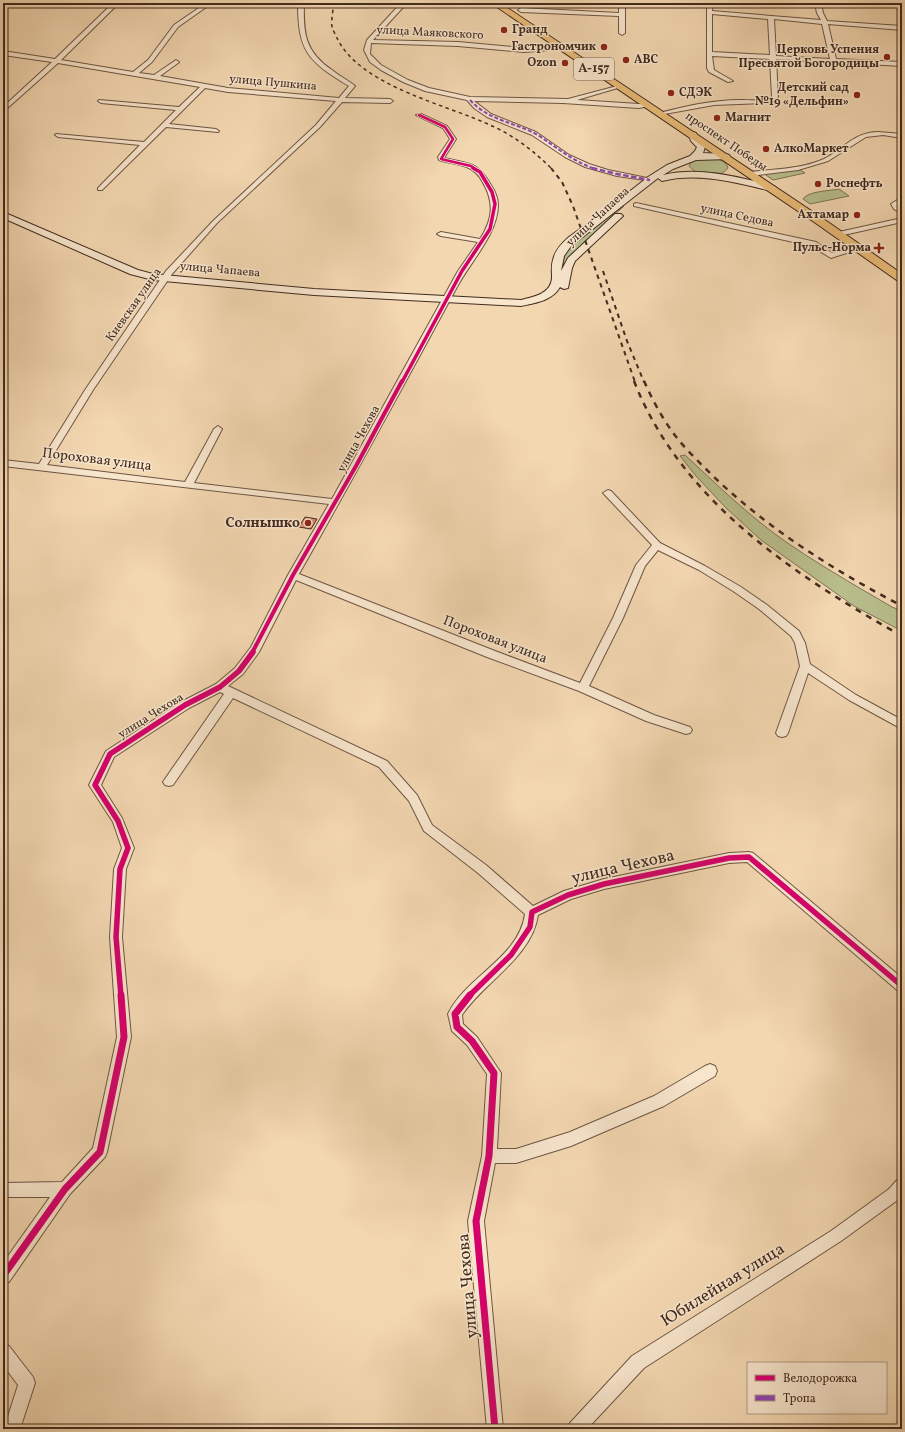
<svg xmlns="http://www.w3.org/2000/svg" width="905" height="1432" viewBox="0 0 905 1432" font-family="Vollkorn,serif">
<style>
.green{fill:#b9be8d;stroke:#7e7456}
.building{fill:#db8c77;stroke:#422b1f}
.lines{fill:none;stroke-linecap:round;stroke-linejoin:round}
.minor-casing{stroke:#6e5644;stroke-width:2}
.secondary-casing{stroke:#422b1f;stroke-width:2}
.primary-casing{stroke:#422b1f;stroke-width:2}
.minor{fill:#f7e5cc;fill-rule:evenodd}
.secondary{fill:#f7e5cc;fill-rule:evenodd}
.primary{fill:#eabc78;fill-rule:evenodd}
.rail-far2{stroke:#422b1f;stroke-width:1.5;stroke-dasharray:3.5 3.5;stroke-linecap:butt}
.rail-far1{stroke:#422b1f;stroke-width:2;stroke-dasharray:4.5 4.5;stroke-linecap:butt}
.rail{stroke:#422b1f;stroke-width:2.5;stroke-dasharray:6 6;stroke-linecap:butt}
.quiet-far1{stroke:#8e44ad;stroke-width:2;stroke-dasharray:4 2;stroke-linecap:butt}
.quiet{stroke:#8e44ad;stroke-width:2.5;stroke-dasharray:5.5 2.5;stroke-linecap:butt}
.cycleway-far4-casing{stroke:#f7e5cc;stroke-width:4}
.cycleway-far3-casing{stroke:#f7e5cc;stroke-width:5}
.cycleway-far2-casing{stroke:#f7e5cc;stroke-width:6}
.cycleway-far1-casing{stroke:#f7e5cc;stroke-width:8}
.cycleway-casing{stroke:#f7e5cc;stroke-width:10}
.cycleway-far4{stroke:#d6006c;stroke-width:2.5}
.cycleway-far3{stroke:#d6006c;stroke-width:3.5}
.cycleway-far2{stroke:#d6006c;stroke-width:4}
.cycleway-far1{stroke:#d6006c;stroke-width:5.5}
.cycleway{stroke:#d6006c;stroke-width:7}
.poi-dot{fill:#8f2418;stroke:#f7e5cc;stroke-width:1.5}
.labels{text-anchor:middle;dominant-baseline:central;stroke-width:3;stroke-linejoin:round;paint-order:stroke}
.far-poi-label{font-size:12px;font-weight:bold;fill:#422b1f;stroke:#f7e5cc;text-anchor:start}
.far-street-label{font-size:12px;fill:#422b1f;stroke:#f7e5cc}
.shield{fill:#f7e5cc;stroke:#786353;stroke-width:1}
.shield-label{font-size:13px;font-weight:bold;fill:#422b1f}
.street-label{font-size:14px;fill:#422b1f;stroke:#f7e5cc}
.poi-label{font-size:14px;font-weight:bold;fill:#422b1f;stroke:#f7e5cc;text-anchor:end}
.near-street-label{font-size:17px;fill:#422b1f;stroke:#f7e5cc}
</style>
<rect width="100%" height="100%" fill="#f3d7b1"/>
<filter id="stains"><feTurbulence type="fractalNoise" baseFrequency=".005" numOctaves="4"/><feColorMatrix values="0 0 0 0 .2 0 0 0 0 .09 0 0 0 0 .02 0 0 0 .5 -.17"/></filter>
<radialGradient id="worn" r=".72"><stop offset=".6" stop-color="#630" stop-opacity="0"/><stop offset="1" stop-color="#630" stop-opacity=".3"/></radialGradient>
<path class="green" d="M 696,159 C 706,159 725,156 728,168 C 721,179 696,176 689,166 L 692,161 Z
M 799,169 L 805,173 L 773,180 L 763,173 Z
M 839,189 L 849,196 L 810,204 L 803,199 C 808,191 829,191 839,189 Z
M 624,206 L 571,255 L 562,267 L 565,254 L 581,237 Z
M 685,455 C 714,482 743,510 775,534 C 812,561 853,584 892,607 L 902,611 L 902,631 L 854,606 L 761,540 L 726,508 L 696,476 L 680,456 Z"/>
<path class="building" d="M 305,517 L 317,519 L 311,529 L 299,527 Z"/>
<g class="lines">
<defs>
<path id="minor" d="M 113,3 L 119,3 L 61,60 L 133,72 L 148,60 L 174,25 L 206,3 L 212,3 L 178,27 L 152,62 L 139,73 L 154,75 L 176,60 L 179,62 L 178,63 L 160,76 L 228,88 L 339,98 L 349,86 C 308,61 298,52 298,3 L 304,3 C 303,33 305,52 332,70 C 339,76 348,80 355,86 L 345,98 L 390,99 L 393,101 L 390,103 L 342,102 L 320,127 L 217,223 L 172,274 L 93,390 L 47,465 L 185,482 L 214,429 L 218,426 L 222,429 L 194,483 L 332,499 L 458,271 L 478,242 L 441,236 L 437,234 L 441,232 L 480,239 C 494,218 494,201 482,181 C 479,175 475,171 469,168 C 460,164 448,163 439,160 L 438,157 L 450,139 L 443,128 L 416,115 L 421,114 L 447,126 L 456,139 L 444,158 C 470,164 477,161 491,185 C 495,191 498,198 498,205 C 498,234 470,262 457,287 C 405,383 353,479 299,574 L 495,651 L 580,683 L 613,618 L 636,565 L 652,545 L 605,495 L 603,493 L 608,490 L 611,491 L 660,543 L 705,566 L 741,587 L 767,605 L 799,631 L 805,643 L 810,664 L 856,695 L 902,720 L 902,729 L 849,700 L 808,673 L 788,733 L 786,736 L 782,737 L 778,736 L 776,733 L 800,666 L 795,643 L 791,636 L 759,609 L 733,591 L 699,570 L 658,550 L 645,566 L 623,618 L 589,686 L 654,715 L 690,727 L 692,730 L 690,733 L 686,734 L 646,721 L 579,691 L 487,657 L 296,580 L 259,652 L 243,674 L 228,686 L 387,761 L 417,795 L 432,825 L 486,865 L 533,906 L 564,891 L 604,879 L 729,853 L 749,852 L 753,853 L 902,978 L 902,992 L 897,990 L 747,862 L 729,863 L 604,889 L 571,899 L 538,915 C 532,957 484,982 462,1015 L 463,1024 L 477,1037 L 501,1073 L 497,1149 L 516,1149 L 570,1132 L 654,1096 L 705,1066 L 710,1064 L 715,1066 L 717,1071 L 715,1076 L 664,1106 L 571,1146 L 516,1163 L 495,1163 L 484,1221 L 503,1429 L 487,1429 L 468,1221 L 482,1156 L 487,1074 L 467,1045 L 452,1031 L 448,1014 C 466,976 519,958 525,914 L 478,873 L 424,831 L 409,801 L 379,767 L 233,698 L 173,785 L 169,786 L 165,785 L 163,782 L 165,779 L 224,694 L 220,692 L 189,708 L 114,757 L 101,785 L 122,818 L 134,848 L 126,869 L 122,937 L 131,1037 L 107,1152 L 105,1157 L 70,1194 L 9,1282 L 3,1284 L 3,1263 L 50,1197 L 3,1197 L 3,1183 L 62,1182 L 93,1148 L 117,1037 L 110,937 L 114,869 L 122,848 L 113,822 L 89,785 L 106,751 L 181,702 L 216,684 L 235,668 L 251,647 L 288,575 L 329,504 L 3,466 L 3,460 L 39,464 L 85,390 L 166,271 L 213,221 L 316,125 L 336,101 L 228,92 L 205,88 L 169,124 L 216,129 L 219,131 L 218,132 L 166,127 L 102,190 L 98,190 L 98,188 L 140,145 L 58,137 L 55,135 L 56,134 L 144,142 L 176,110 L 101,103 L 98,101 L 99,100 L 179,107 L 200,87 L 58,63 L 3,112 L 3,107 L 52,62 L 3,55 L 3,51 L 55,59 Z
M 401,3 L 407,3 L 373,40 L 458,42 L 524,48 L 561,45 L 564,47 L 561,49 L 524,52 L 458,46 L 371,43 L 370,54 L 381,65 L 408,80 L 429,88 L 470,97 L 568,99 L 621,85 L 621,87 L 577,100 L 639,104 L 647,103 L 650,105 L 649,106 L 639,108 L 563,103 L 474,101 L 491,114 L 536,132 L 569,155 L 589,164 L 608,170 L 652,179 L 652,181 L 617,176 L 585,167 L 565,157 L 532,135 L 487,117 L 474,108 L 467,100 L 425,91 L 403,82 L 381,70 L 370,62 L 364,50 L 367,40 Z
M 619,3 L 625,3 L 625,33 L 622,35 L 619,33 L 619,16 L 521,12 L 518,10 L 521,8 L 619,13 Z
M 707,3 L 713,3 L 712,11 L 821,20 L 817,13 L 815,3 L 821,3 L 823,13 L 827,21 L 902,26 L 902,30 L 828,24 L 836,59 L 902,62 L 902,66 L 776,59 L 778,97 L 774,100 L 766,103 L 714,105 L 659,115 L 659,113 C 687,106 716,99 745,100 C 754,100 764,102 772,97 L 770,59 L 712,56 L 714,70 L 733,81 L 728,82 L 709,72 L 707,68 ZM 712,14 L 768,19 L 770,55 L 712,52 ZM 774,19 L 822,24 L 830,59 L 776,56 Z
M 834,3 L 902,3 L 902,7 L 837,5 Z
M 878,132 L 902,134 L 902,138 L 883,135 L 866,137 L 828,161 L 798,170 L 751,176 L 748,174 L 751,172 C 775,169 802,169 824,159 C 844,149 854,132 878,132 Z
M 902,197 L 902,202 L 898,205 L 902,209 L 902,214 L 894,209 L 891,204 Z
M 636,203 L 816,242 L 832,253 L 858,246 L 862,248 L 831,258 L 811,246 L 634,206 L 634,204 Z
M 902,218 L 902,222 L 839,236 L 835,234 L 839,232 Z
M 902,1178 L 902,1196 L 899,1199 L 841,1241 L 644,1368 L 587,1429 L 568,1429 L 570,1423 L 632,1356 L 831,1231 L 889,1189 L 897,1180 Z
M 3,1344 L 9,1346 L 33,1377 L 35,1383 L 20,1429 L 4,1429 L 18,1385 L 3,1365 Z"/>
<path id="secondary" d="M 693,132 L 696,133 L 699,140 L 705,147 L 703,153 L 726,154 L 729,155 L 730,157 L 729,159 L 696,160 L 673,169 L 663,175 C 698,166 739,177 774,186 L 776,188 L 771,191 C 736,182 697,172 662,181 L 658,178 L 571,246 L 564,256 L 561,271 L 568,258 L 615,214 L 621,214 L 623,216 L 575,261 L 572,268 L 568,288 L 564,289 L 560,287 C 552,301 535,303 521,306 L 314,295 L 153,280 L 130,274 L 3,218 L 3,212 L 138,270 L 153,274 L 314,289 L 521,300 C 533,297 551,294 552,278 C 552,272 551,266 553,260 C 555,250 562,243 569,237 L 605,211 L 648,177 L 667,165 L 690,156 L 695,151 L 697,147 L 691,141 L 689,135 Z"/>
<path id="primary" d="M 491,3 L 500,3 L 825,220 L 902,274 L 902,282 L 898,281 L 817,224 Z"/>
</defs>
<use href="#minor" class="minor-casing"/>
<use href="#secondary" class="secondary-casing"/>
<use href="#primary" class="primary-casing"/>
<use href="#minor" class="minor"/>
<use href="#secondary" class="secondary"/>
<use href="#primary" class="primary"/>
<path class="rail-far2" d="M 334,3 C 333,10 331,20 332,27 C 333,31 336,35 337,38 C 360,86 445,104 490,125 C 513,135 534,151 552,169"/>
<path class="rail-far1" d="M 551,168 L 562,182 L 573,206 L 635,382
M 603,271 L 627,341 L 644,382"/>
<path class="rail" d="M 634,381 C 681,501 794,575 902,636
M 644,381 C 652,399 662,418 674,434 C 686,450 701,464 715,478 C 770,530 835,571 902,606"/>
<path class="quiet-far1" d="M 470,100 C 488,120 513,122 536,134 C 557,147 570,160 595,169"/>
<path class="quiet" d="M 592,168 L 617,174 L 650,180"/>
<defs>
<path id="cycleway-far4" d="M 419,115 L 445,127 L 453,139 L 441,159 L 471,166 L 475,169"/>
<path id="cycleway-far3" d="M 402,382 L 462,271 L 490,229 L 495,204 L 492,192 L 480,172 L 473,168"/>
<path id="cycleway-far2" d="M 252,653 L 293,575 L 356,466 L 402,381"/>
<path id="cycleway-far1" d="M 121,996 L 116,937 L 120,869 L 128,848 L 118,821 L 95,785 L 110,754 L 185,705 L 220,687 L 239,671 L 253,652
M 469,996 L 511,955 L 530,927 L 532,912 L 568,895 L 604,884 L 729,858 L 749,857 L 902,986"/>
<path id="cycleway" d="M 470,995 L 455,1014 L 457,1027 L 472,1041 L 494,1073 L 489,1156 L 476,1221 L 495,1429
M 3,1276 L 65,1189 L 100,1152 L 124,1037 L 121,995"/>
</defs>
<use href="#cycleway-far4" class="cycleway-far4-casing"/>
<use href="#cycleway-far3" class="cycleway-far3-casing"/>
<use href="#cycleway-far2" class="cycleway-far2-casing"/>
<use href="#cycleway-far1" class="cycleway-far1-casing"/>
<use href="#cycleway" class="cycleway-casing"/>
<use href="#cycleway-far4" class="cycleway-far4"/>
<use href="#cycleway-far3" class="cycleway-far3"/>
<use href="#cycleway-far2" class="cycleway-far2"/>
<use href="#cycleway-far1" class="cycleway-far1"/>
<use href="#cycleway" class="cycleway"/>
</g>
<g class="poi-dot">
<circle cx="504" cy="30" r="4"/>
<circle cx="604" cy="47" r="4"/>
<circle cx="887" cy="57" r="4"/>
<circle cx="626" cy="60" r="4"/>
<circle cx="565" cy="63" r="4"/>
<circle cx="671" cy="93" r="4"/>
<circle cx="857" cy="95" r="4"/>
<circle cx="717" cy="118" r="4"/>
<circle cx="766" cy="149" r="4"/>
<circle cx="818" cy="184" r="4"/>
<circle cx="857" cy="215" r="4"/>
<path d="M877 242h4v4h4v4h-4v4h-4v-4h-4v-4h4z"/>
<circle cx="308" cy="523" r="4"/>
</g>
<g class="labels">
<g class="far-poi-label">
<text x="512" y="30">Гранд</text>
<text x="596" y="47" text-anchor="end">Гастрономчик</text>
<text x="879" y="50" text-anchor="end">Церковь Успения<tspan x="879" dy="14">Пресвятой Богородицы</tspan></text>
<text x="634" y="60">ABC</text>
<text x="557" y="63" text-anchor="end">Ozon</text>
<text x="849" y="88" text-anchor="end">Детский сад<tspan x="849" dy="14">№19 «Дельфин»</tspan></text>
<text x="679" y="93">СДЭК</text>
<text x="725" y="118">Магнит</text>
<text x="774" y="149">АлкоМаркет</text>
<text x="826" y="184">Роснефть</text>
<text x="849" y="215" text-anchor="end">Ахтамар</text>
<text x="871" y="248" text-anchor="end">Пульс-Норма</text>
</g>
<g class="far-street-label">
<text transform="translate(430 33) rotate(3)">улица Маяковского</text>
<text transform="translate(273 83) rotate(5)">улица Пушкина</text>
<text transform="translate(726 142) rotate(34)">проспект Победы</text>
<text transform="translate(737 216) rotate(12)">улица Седова</text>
<text transform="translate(598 217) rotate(-43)">улица Чапаева</text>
<text transform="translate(220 270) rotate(5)">улица Чапаева</text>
<text transform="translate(134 305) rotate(-55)">Киевская улица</text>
<text transform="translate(359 439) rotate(-61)">улица Чехова</text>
<text transform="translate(151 716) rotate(-32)">улица Чехова</text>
</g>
<rect class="shield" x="574" y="58" width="40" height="22" rx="3"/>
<g class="shield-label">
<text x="594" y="69">А-157</text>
</g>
<g class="street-label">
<text transform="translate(97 460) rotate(7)">Пороховая улица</text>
<text transform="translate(495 640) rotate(21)">Пороховая улица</text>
</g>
<g class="poi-label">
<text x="300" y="523">Солнышко</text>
</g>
<g class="near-street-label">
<text transform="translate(623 867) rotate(-13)">улица Чехова</text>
<text transform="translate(723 1285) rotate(-32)">Юбилейная улица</text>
<text transform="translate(468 1286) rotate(-95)">улица Чехова</text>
</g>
</g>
<rect width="905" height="1432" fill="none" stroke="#f3d7b1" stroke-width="16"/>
<rect x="4" y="4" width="897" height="1424" fill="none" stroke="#422b1f" stroke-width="2"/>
<rect x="8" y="8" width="889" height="1416" fill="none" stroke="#422b1f"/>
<rect x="747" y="1362" width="140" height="52" fill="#f7e5cc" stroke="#af9b87"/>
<rect x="755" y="1375" width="20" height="6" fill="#d6006c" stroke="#af9b87"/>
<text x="783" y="1382" font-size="12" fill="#422b1f">Велодорожка</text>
<rect x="755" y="1395" width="20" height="6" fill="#8e44ad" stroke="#af9b87"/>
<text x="783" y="1402" font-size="12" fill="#422b1f">Тропа</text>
<rect width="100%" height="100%" filter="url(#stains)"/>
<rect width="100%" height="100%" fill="url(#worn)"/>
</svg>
